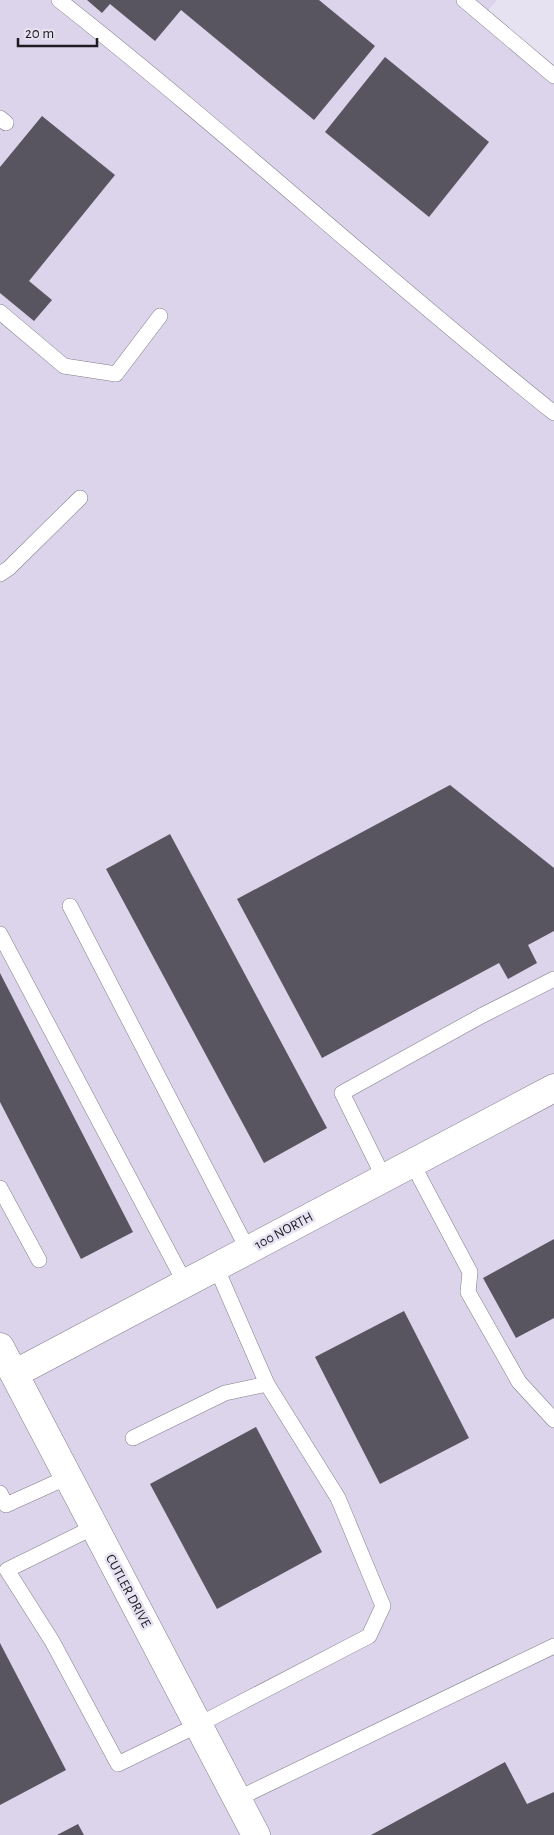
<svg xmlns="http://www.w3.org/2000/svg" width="554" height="1835" viewBox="0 0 554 1835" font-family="'Alegreya Sans',sans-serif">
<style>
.built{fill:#dcd4ea}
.building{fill:#585460}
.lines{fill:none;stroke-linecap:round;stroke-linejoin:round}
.service-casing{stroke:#827d8b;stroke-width:16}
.minor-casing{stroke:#827d8b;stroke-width:29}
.service{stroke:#fff;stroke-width:15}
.minor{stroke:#fff;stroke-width:28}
.labels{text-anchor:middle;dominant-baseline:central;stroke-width:5;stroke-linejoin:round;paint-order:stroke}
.street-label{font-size:14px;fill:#1c1b20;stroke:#e7e2f1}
</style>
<rect width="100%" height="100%" fill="#e7e2f1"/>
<path class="built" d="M 0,0 L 497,0 L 483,16 L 554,74 L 554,1835 L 0,1835 Z"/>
<path class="building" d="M 87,0 L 319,0 L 375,46 L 314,120 L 181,10 L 155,41 L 110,4 L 102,13 Z
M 385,57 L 489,142 L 429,217 L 325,132 Z
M 42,116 L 115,175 L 29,281 L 52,300 L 34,321 L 0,293 L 0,167 Z
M 450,785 L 554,868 L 554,931 L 528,945 L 537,963 L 508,979 L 499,963 L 322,1058 L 237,899 Z
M 170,834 L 327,1128 L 264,1163 L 106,869 Z
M 0,973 L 133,1232 L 81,1259 L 0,1102 Z
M 554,1239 L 554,1318 L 516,1338 L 483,1278 Z
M 404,1311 L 469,1438 L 380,1484 L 315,1357 Z
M 256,1427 L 322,1552 L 217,1609 L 150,1484 Z
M 0,1643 L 66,1770 L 0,1805 Z
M 505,1762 L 527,1804 L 554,1792 L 554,1835 L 371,1835 Z
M 78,1824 L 84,1835 L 57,1835 Z"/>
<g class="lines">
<defs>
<path id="service" d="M 59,0 C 228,133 386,279 554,413
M 464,0 L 554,76
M 0,118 L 6,123
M 0,312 L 64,366 L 116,374 L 160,316
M 0,574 L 9,568 L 80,498
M 70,906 L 248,1250
M 0,934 L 185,1283
M 412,1163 L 470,1272 L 468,1292 L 519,1382 L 554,1420
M 384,1178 L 342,1093 L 481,1016 L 554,979
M 0,1188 L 39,1260
M 133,1438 L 225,1393 L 267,1384
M 0,1493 L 6,1505 L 68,1477
M 94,1527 L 7,1570 L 52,1641 L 118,1764 L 198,1725 L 369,1636 L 383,1606 L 338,1498 L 267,1384 L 216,1267
M 237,1799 L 554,1646"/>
<path id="minor" d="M 0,1347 L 256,1835
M 14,1374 L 554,1088"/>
</defs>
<use href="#service" class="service-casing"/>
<use href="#minor" class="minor-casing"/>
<use href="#service" class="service"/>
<use href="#minor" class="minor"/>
</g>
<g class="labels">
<g class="street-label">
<text transform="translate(284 1231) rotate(-28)">100 NORTH</text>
<text transform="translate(128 1591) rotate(62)">CUTLER DRIVE</text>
</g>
</g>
<path d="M18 38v8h79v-8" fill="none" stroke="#1c1b20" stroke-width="2.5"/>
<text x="25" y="38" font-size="15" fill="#1c1b20" stroke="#e7e2f1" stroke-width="4" paint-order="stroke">20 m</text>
</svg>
